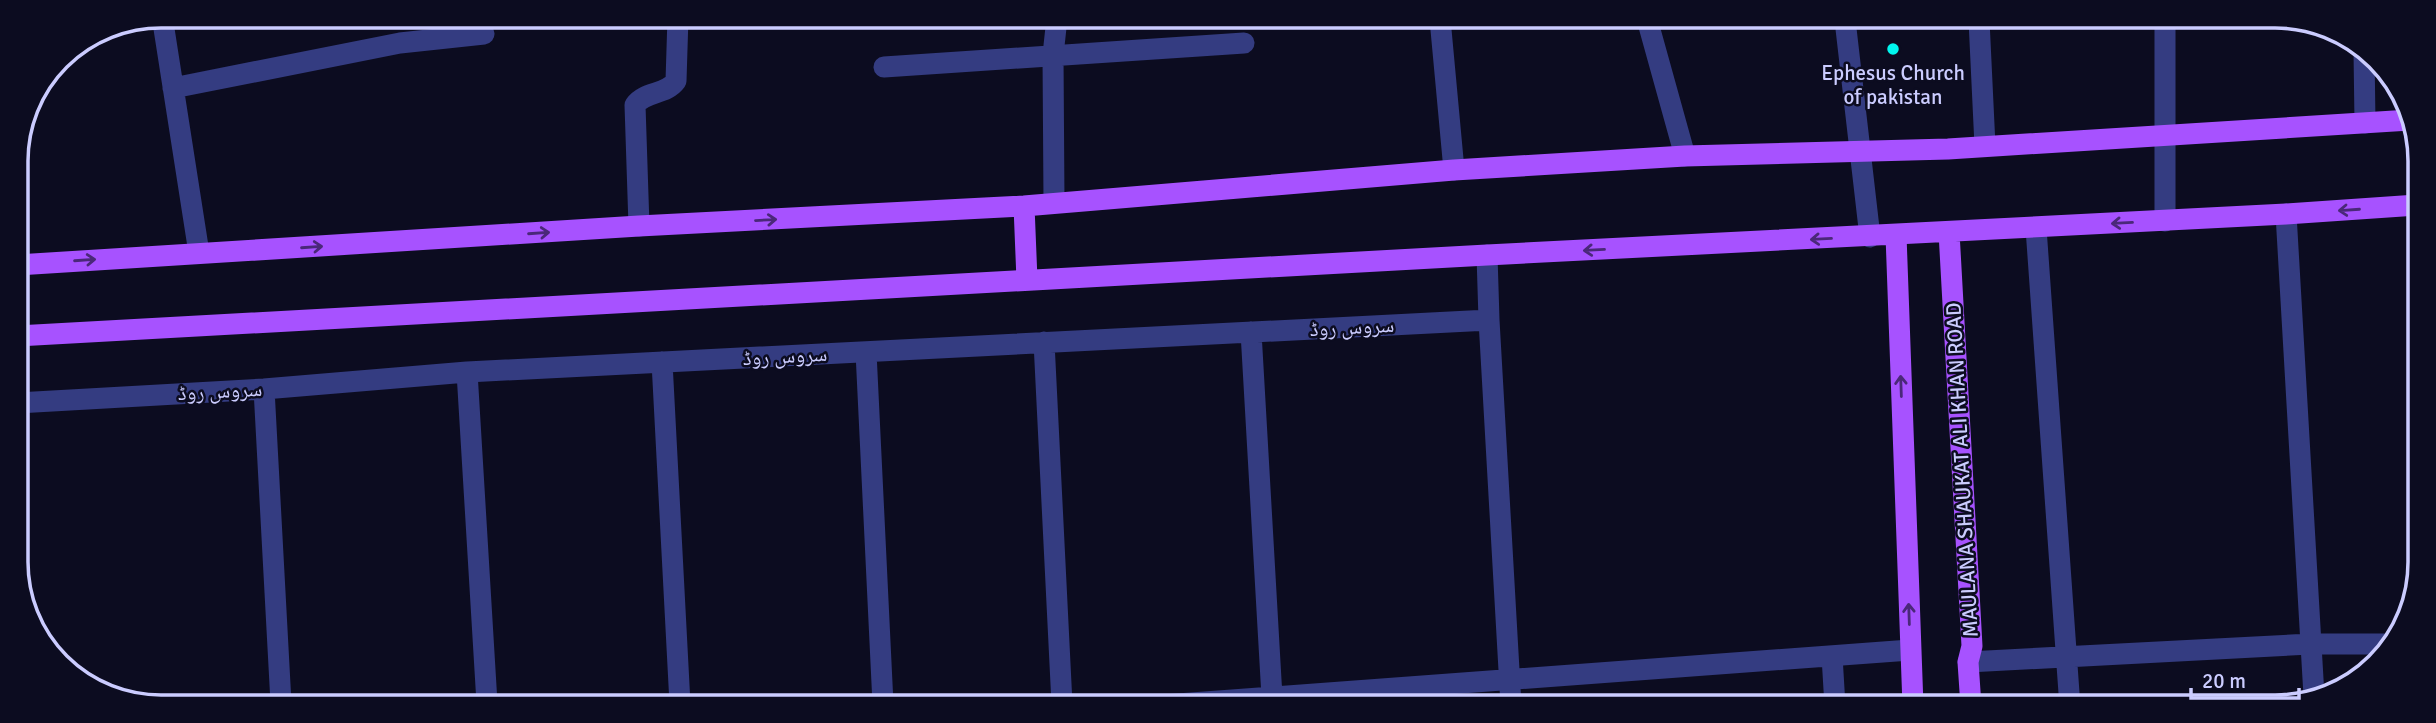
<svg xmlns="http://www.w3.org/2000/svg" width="2436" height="723" viewBox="0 0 2436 723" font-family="Signika,'Noto Naskh Arabic',sans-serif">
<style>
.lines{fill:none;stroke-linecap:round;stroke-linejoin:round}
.minor{stroke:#343c81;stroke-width:21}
.major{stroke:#a752ff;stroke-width:21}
.oneway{stroke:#4a2879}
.poi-dot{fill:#00f6ee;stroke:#0c0c20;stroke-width:2.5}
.labels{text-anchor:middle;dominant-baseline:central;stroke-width:5;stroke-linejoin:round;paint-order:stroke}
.poi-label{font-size:21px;fill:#cbccff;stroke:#0c0c20}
.street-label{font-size:21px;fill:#cbccff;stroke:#0c0c20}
.rim{fill:none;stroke:#cbccff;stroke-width:3.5}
</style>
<rect width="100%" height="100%" fill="#0c0c20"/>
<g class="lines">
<path class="minor" d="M 162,16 L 199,253
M 1440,19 L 1454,170
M 1647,19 L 1685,156
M 1845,20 L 1870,237
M 1979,20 L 1985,146
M 2364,51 L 2365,123
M 884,67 L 1244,43
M 173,88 L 400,43 L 484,34
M 1054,202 L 1053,55 L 1057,18
M 2286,214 L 2314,696
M 2165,221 L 2165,20
M 639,226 L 635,105 C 645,91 666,95 676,81 L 678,17
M 2036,228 L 2070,707
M 1487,255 L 1489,320 L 1511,705
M 1251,332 L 1272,697
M 1044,342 L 1062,704
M 866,352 L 883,704
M 662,362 L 680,704
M 467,372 L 487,703
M 264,389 L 281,703
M 17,403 L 264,389 L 467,372 L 1489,320
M 1832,656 L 1835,706
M 1968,662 L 2310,644 L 2385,644
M 1164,705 L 1910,650"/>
<path class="major" d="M 1024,206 L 1027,280
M 1949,232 L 1972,646 L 1968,662 L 1971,706
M 1896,235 L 1913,706
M 17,265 L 639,226 L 1024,206 L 1454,170 L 1685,156 L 1948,149 L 2410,120
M 17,336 L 1487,255 L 2286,214 L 2417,205"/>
</g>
<defs><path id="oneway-shaft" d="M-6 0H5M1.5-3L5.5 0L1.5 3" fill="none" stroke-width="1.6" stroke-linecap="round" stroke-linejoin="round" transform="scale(1.75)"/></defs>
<g class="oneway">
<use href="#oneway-shaft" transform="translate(2349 210) rotate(176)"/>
<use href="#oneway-shaft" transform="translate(766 220) rotate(-3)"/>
<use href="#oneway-shaft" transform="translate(2122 223) rotate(177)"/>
<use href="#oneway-shaft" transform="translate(539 233) rotate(-4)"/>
<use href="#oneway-shaft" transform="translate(1821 239) rotate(177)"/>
<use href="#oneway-shaft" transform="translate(312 247) rotate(-4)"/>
<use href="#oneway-shaft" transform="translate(1594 250) rotate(177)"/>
<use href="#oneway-shaft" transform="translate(85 260) rotate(-4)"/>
<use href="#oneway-shaft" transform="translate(1901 386) rotate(-92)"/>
<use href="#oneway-shaft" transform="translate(1909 614) rotate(-92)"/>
</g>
<circle class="poi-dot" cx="1893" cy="49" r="7"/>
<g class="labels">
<g class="poi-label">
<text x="1893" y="73">Ephesus Church<tspan x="1893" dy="24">of pakistan</tspan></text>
</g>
<g class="street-label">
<text transform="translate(1352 327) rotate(-3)">سروس روڈ</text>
<text transform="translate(785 356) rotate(-3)">سروس روڈ</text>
<text transform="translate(220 391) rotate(-3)">سروس روڈ</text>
<text transform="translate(1962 470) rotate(-93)">MAULANA SHAUKAT ALI KHAN ROAD</text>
</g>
</g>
<path d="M0 0H2436V723H0ZM161 28H2275A133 133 0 0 1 2408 161V562A133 133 0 0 1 2275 695H161A133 133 0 0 1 28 562V161A133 133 0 0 1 161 28Z" fill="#0c0c20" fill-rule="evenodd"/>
<path class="rim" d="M161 28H2275A133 133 0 0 1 2408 161V562A133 133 0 0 1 2275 695H161A133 133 0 0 1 28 562V161A133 133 0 0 1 161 28Z"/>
<path d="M2191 688v10h108v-10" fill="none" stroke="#cbccff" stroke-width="3.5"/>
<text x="2202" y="688" font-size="21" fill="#cbccff" stroke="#0c0c20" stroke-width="5" paint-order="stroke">20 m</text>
</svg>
